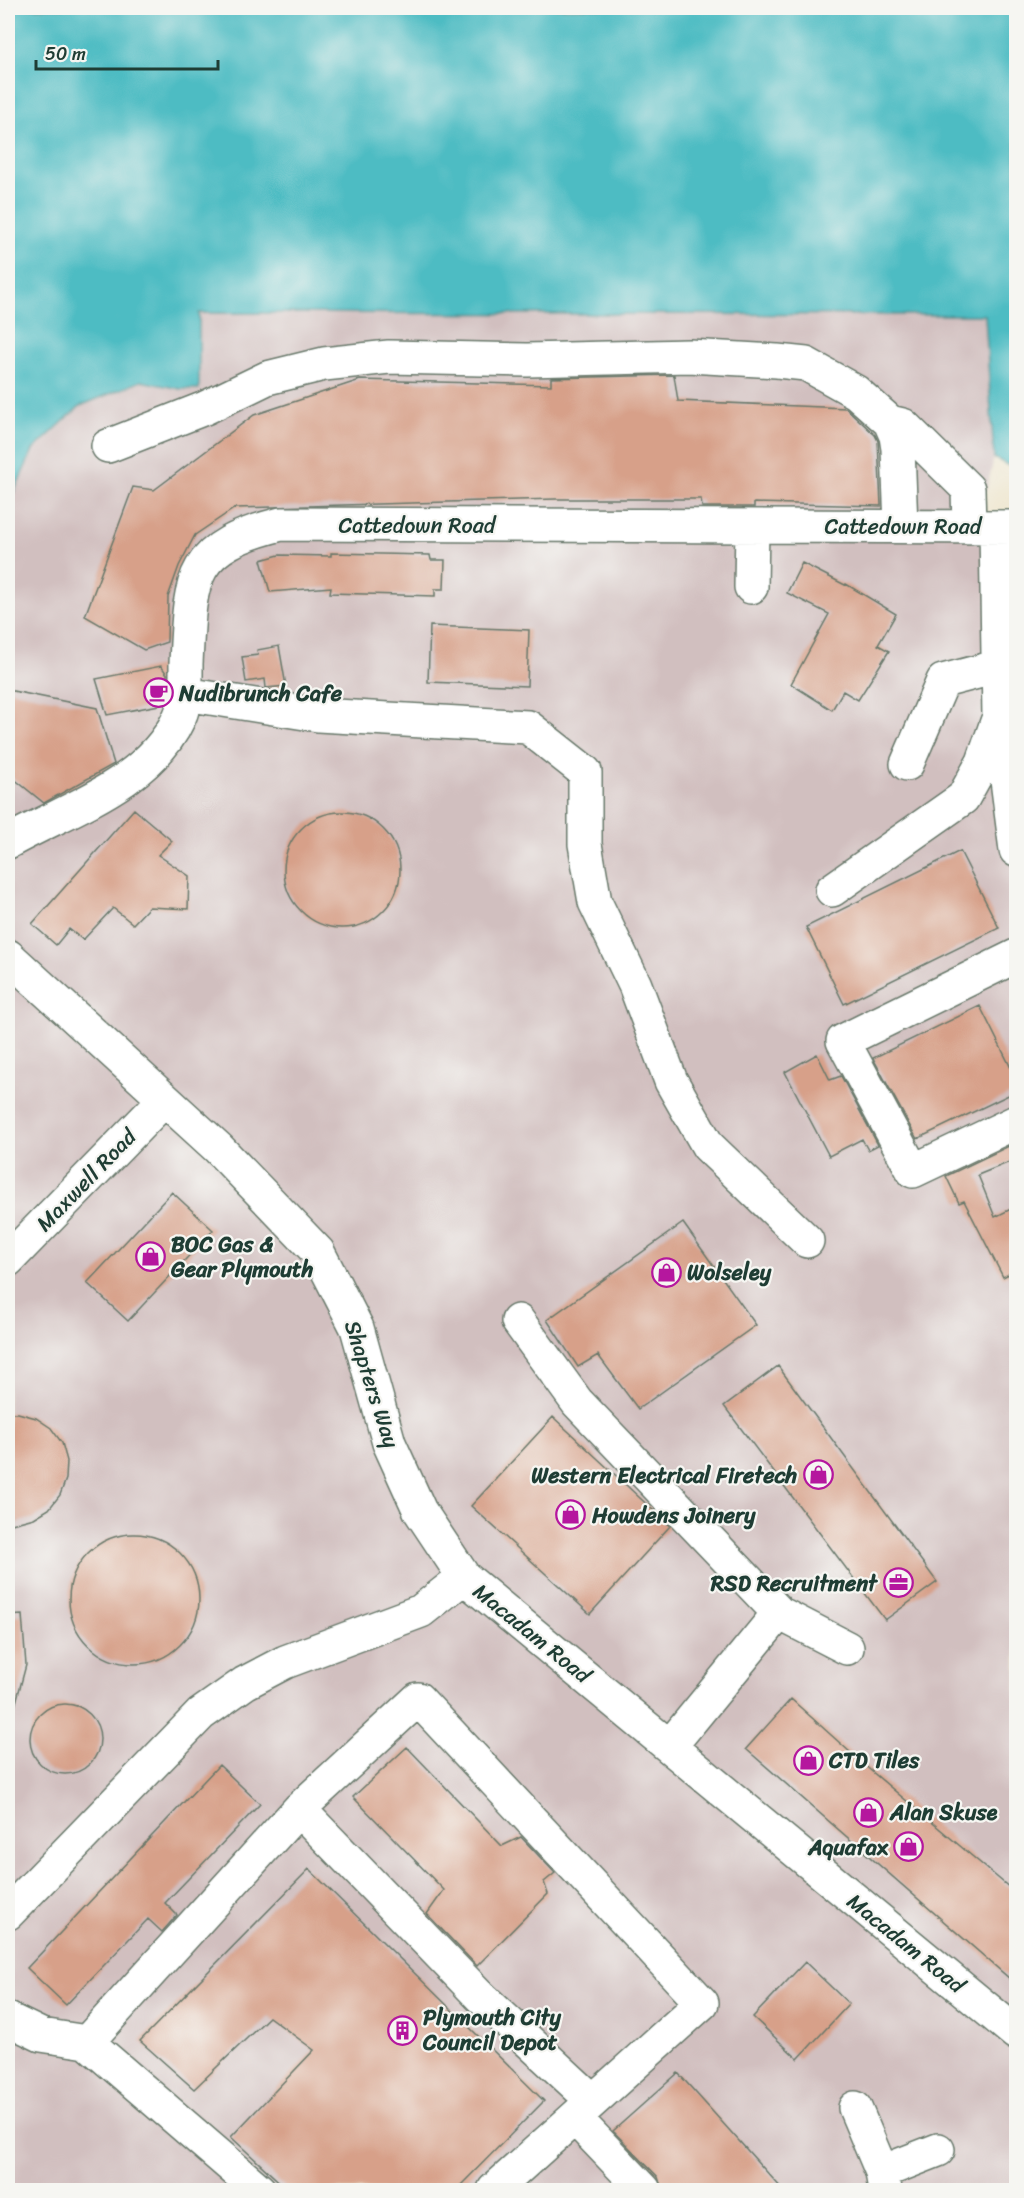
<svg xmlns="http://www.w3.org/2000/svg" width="1024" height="2198" viewBox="0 0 1024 2198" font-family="Sriracha,sans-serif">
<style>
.industrial{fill:#d1bfbf}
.water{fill:#4ebcc3;stroke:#367c7c;stroke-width:1.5}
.building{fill:#d7a089}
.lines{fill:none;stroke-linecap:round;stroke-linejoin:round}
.minor-casing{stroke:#68786a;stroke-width:36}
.minor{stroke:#fff;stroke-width:33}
.labels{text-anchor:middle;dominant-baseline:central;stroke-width:4.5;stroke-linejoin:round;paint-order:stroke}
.street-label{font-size:22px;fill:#1f3d34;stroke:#f6f6f2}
.poi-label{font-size:22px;font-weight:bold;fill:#1f3d34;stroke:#f6f6f2;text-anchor:start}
</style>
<rect width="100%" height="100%" fill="#f6f6f2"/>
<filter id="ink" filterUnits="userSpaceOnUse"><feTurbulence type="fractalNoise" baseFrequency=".0167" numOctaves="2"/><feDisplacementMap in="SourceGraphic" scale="12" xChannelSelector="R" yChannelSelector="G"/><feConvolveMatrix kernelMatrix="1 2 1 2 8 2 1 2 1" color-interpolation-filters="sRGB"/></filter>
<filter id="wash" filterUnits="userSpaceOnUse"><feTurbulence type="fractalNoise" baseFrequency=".008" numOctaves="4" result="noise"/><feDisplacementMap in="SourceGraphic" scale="24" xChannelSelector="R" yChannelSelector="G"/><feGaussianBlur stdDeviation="1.35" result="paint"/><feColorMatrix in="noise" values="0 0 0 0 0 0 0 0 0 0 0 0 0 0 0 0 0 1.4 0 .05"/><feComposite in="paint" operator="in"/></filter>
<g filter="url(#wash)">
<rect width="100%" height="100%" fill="#efe6ce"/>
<path class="industrial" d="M 199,313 L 986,315 L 994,458 L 979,522 L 1016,527 L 1016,2190 L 8,2190 L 8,509 L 30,451 L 80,406 L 141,380 L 180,389 Z"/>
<path class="water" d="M 8,8 L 1016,8 L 1016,466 L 1011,467 L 994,458 L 985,315 L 199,313 L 199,389 L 180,389 L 141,381 L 80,406 L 33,450 L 8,505 Z"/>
<g id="blocks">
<path class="building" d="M 674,375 L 678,401 L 846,408 L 875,435 L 878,441 L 881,506 L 754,503 L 754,507 L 702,507 L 701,499 L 556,499 L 235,508 L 195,535 L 179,566 L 168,597 L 167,642 L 144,650 L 85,616 L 133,487 L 154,490 L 254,415 L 360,380 L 551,385 L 551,378 Z
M 331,553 L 430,555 L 431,560 L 445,560 L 444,589 L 435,589 L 435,596 L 330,593 L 331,587 L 270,592 L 261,560 L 279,555 L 331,556 Z
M 802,563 L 845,585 L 846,584 L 896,614 L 878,645 L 889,651 L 858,700 L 843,691 L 832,710 L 791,684 L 829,614 L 787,593 Z
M 430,626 L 529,630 L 527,686 L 428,682 Z
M 279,646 L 286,686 L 266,688 L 265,679 L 246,682 L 242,657 L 258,655 L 257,650 Z
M 161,666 L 167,674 L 164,704 L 107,715 L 96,679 Z
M 8,690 L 97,708 L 114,764 L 44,803 L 8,774 Z
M 134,809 L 172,841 L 158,855 L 189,876 L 188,909 L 149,907 L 133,924 L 113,908 L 83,940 L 69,929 L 56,945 L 32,924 Z
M284 870a58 58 0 1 1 116 0a58 58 0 1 1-116 0Z
M 960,851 L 999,928 L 844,1004 L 806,927 Z
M 980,1006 L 1017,1080 L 1017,1091 L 917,1139 L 873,1058 Z
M 817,1054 L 830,1080 L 841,1076 L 878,1145 L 868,1150 L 862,1139 L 829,1156 L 785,1072 Z
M 1011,1145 L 1017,1159 L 978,1175 L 995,1217 L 1017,1206 L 1017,1270 L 1003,1277 L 964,1201 L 959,1203 L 946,1176 Z
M 172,1192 L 213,1230 L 128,1321 L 87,1283 Z
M 683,1223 L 756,1325 L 638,1409 L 598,1355 L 578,1367 L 547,1320 Z
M 778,1366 L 937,1582 L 885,1620 L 724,1406 Z
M 8,1413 L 18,1413 L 36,1418 L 51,1428 L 62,1443 L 67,1461 L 66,1479 L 60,1495 L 49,1509 L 34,1518 L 8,1525 Z
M 553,1417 L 670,1526 L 590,1614 L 471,1506 Z
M69 1599a65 65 0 1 1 130 0a65 65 0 1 1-130 0Z
M 22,1615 L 26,1665 L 14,1710 L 8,1710 L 8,1616 Z
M 791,1699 L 870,1770 L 1017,1894 L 1017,1985 L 746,1749 Z
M30 1739a35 35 0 1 1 70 0a35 35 0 1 1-70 0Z
M 407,1747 L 502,1846 L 521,1837 L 555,1873 L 544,1882 L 548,1894 L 477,1966 L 427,1914 L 444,1890 L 353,1797 Z
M 219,1765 L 260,1804 L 165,1903 L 177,1915 L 162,1932 L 148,1919 L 66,2005 L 27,1968 Z
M 309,1869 L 544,2101 L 456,2190 L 288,2190 L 231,2137 L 314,2050 L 269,2017 L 194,2089 L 140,2041 Z
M 805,1962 L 849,2004 L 798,2059 L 753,2017 Z
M 678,2073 L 783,2190 L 662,2190 L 658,2177 L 613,2131 Z"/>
</g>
</g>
<g filter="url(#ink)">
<use href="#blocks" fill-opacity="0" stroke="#68786a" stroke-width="1.5"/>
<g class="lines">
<defs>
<path id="minor" d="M 890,422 L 903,425 L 968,489 L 969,526
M 108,446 L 205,408 L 267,378 L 324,364 L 389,357 L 527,360 L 689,356 L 777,361 L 806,364 L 856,392 L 890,422 L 896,436 L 898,449 L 901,526
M 996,527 L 999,718 L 1016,850
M 751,587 L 752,526
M 185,694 L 318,715 L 528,727 L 585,772 L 585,844 L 595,902 L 635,985 L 671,1081 L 708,1146 L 807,1241
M 907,764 L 943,681 L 985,670 L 999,669
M 8,842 C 66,809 149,784 179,718 C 187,701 186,681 186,664 C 190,576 189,547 281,524 L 1016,527
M 832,890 L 963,798 L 983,762 L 997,722
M 8,956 L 218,1148 L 318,1252 L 357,1328 L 389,1443 L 420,1511 L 464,1577 L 1016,2033
M 1016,956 L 843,1041 L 913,1171 L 1016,1122
M 8,1260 L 164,1100
M 518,1321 L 577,1402 L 779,1613 L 670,1746
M 779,1613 L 847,1648
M 299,1809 L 481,1997 L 593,2101
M 8,1913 L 201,1714 L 245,1683 L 285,1662 L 421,1611 L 464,1577
M 8,2019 L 41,2035 L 87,2042 L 259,2190
M 87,2042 L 299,1809 L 418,1699 L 702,2003 L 494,2190
M 855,2108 L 882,2172 L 885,2190
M 575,2118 L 644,2190
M 882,2172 L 938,2150"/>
</defs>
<use href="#minor" class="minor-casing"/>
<use href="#minor" class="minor"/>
</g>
</g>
<defs>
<symbol id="cafe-ring" viewBox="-11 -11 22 22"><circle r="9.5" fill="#f6f6f2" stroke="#b5179e" stroke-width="1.5"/><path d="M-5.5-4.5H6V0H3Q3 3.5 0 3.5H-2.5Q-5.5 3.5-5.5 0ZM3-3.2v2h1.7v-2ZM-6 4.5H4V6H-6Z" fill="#b5179e"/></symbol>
<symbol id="shop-ring" viewBox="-11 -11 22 22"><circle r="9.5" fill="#f6f6f2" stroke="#b5179e" stroke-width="1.5"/><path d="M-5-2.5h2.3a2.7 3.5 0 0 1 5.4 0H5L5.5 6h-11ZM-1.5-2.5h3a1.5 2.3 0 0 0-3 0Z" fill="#b5179e"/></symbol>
<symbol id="office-ring" viewBox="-11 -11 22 22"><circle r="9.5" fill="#f6f6f2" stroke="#b5179e" stroke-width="1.5"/><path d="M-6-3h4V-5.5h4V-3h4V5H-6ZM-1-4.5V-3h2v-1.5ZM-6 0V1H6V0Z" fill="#b5179e"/></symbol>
<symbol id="building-ring" viewBox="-11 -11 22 22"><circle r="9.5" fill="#f6f6f2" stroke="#b5179e" stroke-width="1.5"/><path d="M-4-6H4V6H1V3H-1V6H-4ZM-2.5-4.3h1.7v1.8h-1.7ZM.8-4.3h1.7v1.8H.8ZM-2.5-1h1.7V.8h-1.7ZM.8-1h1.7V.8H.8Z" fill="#b5179e"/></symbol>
</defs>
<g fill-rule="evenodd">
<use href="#cafe-ring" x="142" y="676" width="33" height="33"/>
<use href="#shop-ring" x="134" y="1240" width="33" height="33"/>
<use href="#shop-ring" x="650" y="1256" width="33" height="33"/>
<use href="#shop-ring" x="802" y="1458" width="33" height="33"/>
<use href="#shop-ring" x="554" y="1498" width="33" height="33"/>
<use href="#office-ring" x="882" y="1566" width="33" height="33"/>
<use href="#shop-ring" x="792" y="1744" width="33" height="33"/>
<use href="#shop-ring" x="852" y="1796" width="33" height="33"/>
<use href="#shop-ring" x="892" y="1830" width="33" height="33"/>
<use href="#building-ring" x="386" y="2014" width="33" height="33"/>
</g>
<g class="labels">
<g class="street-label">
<text x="417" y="525">Cattedown Road</text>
<text x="903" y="526">Cattedown Road</text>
<text transform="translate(86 1180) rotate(-46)">Maxwell Road</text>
<text transform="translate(372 1384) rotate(72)">Shapters Way</text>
<text transform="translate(532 1633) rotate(39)">Macadam Road</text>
<text transform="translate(906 1943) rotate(39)">Macadam Road</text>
</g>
<g class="poi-label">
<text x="179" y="693">Nudibrunch Cafe</text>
<text x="171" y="1244">BOC Gas &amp;<tspan x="171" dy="25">Gear Plymouth</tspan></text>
<text x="687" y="1272">Wolseley</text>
<text x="797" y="1475" text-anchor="end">Western Electrical Firetech</text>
<text x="592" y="1515">Howdens Joinery</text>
<text x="877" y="1583" text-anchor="end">RSD Recruitment</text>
<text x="829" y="1760">CTD Tiles</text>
<text x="890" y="1812">Alan Skuse</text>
<text x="888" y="1847" text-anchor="end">Aquafax</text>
<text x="423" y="2017">Plymouth City<tspan x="423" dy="25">Council Depot</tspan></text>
</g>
</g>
<rect width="1024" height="2198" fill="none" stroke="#f6f6f2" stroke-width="30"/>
<path d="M36 60v9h182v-9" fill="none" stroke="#1f3d34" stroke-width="3"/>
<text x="45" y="60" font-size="18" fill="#1f3d34" stroke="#f6f6f2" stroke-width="4.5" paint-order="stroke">50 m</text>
</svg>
